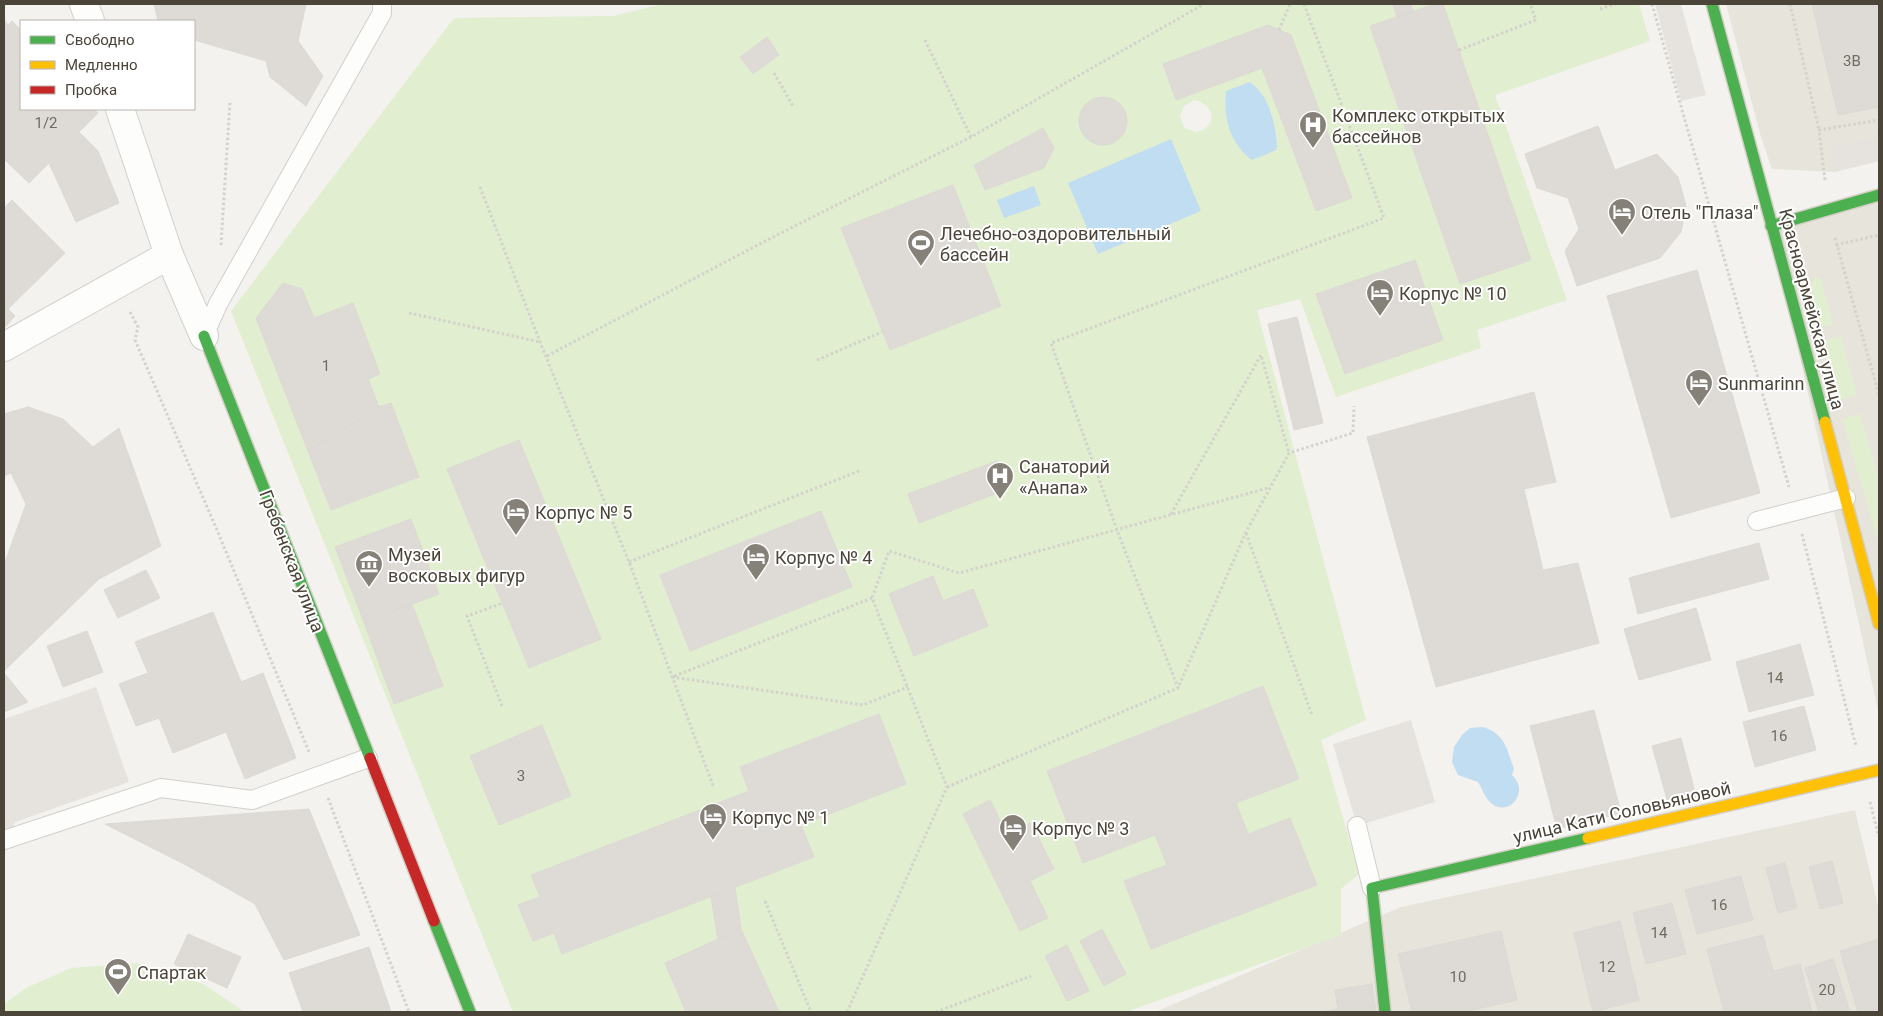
<svg xmlns="http://www.w3.org/2000/svg" width="1883" height="1016" viewBox="0 0 1883 1016" font-family="Roboto,sans-serif">
<style>
.residential{fill:#e7e4dc}
.green{fill:#e1eecf;fill-rule:evenodd}
.parking{fill:#e6e3df}
.water{fill:#c0ddf1}
.building{fill:#dedbd6;stroke:#dcd9d4}
.lines{fill:none;stroke-linecap:round;stroke-linejoin:round}
.lane-casing{stroke:#d2d0cb;stroke-width:20}
.street-casing{stroke:#d2d0cb;stroke-width:30}
.fast-casing{stroke:#d3cfc5;stroke-width:14}
.slow-casing{stroke:#d3cfc5;stroke-width:14}
.jam-casing{stroke:#d3cfc5;stroke-width:14}
.path{stroke:#d3d2cc;stroke-width:3;stroke-dasharray:2.5 2.5;stroke-linecap:butt}
.lane{stroke:#fdfdfc;stroke-width:18}
.street{stroke:#fdfdfc;stroke-width:28}
.fast{stroke:#4caf50;stroke-width:11}
.slow{stroke:#ffc107;stroke-width:11}
.jam{stroke:#c62828;stroke-width:11}
.labels{text-anchor:middle;dominant-baseline:central;stroke-width:4;stroke-linejoin:round;paint-order:stroke}
.number-label{font-size:15px;fill:#706a61}
.poi-label{font-size:18px;fill:#4b4439;stroke:#fff;text-anchor:start}
.street-label{font-size:18px;fill:#4b4439;stroke:#fff}
</style>
<rect width="100%" height="100%" fill="#f4f2ee"/>
<path class="residential" d="M 1726,4 L 1879,4 L 1879,161 L 1834,172 L 1772,169 L 1761,137 Z
M 1879,198 L 1879,715 L 1771,226 Z
M 1855,810 L 1879,910 L 1879,1012 L 1155,1012 L 1401,907 Z"/>
<path class="green" d="M 663,4 L 1639,4 L 1650,41 L 1495,95 L 1567,300 L 1477,330 L 1481,348 L 1336,397 L 1300,299 L 1257,310 L 1366,720 L 1321,740 L 1359,874 L 1341,889 L 1341,935 L 1126,1012 L 513,1012 L 231,311 L 454,18 L 613,16 ZM 1226,91 L 1260,92 L 1272,114 L 1276,150 L 1242,151 C 1229,132 1223,114 1226,91 ZM 1194,100 C 1216,104 1218,128 1196,132 L 1185,128 L 1180,117 L 1184,106 Z
M 1813,278 L 1821,278 L 1833,324 L 1814,329 L 1807,301 Z
M 1841,336 L 1857,395 L 1837,401 L 1821,342 Z
M 1860,414 L 1879,479 L 1879,544 L 1842,419 Z
M 137,963 L 203,984 L 245,1012 L 4,1012 L 4,1004 L 26,988 L 71,968 Z"/>
<path class="parking" d="M 1655,4 L 1681,4 L 1706,95 L 1681,101 Z
M 1879,136 L 1879,161 L 1834,172 L 1828,148 Z
M 96,687 L 129,782 L 15,822 L 4,849 L 4,719 Z
M 1411,720 L 1435,802 L 1357,826 L 1333,744 Z"/>
<path class="water" d="M 1250,82 C 1270,97 1275,122 1277,146 L 1276,150 L 1252,160 C 1230,144 1223,117 1226,91 Z
M 1171,139 L 1201,211 L 1098,254 L 1068,183 Z
M 1034,186 L 1041,205 L 1004,218 L 997,200 Z
M 1483,727 C 1505,734 1507,749 1514,769 L 1512,775 C 1531,793 1507,818 1491,803 C 1485,798 1482,788 1478,782 L 1458,775 L 1452,762 L 1454,747 L 1462,735 L 1470,728 Z"/>
<path class="building" d="M 154,4 L 306,4 L 298,41 L 323,76 L 306,106 L 270,77 L 266,61 L 194,40 L 194,21 L 158,21 Z
M 1393,4 L 1411,4 L 1413,12 L 1397,17 Z
M 1435,4 L 1443,4 L 1531,260 L 1460,284 L 1370,26 Z
M 1812,4 L 1879,4 L 1879,107 L 1838,115 Z
M 4,20 L 8,25 L 12,21 L 21,30 L 21,109 L 94,109 L 98,113 L 79,132 L 98,151 L 119,203 L 76,222 L 49,163 L 29,183 L 4,159 Z
M 1268,25 L 1291,35 L 1352,198 L 1316,211 L 1262,68 L 1176,100 L 1163,64 Z
M 767,37 L 779,55 L 753,74 L 740,57 Z
M1079 121a24 24 0 1 1 48 0a24 24 0 1 1-48 0Z
M 1598,126 L 1615,170 L 1657,154 L 1678,177 L 1686,206 L 1681,232 L 1660,258 L 1577,286 L 1565,251 L 1579,229 L 1568,198 L 1537,188 L 1525,154 Z
M 1043,128 L 1054,148 L 1044,168 L 985,190 L 974,165 Z
M 953,185 L 1001,306 L 890,350 L 841,228 Z
M 12,200 L 65,253 L 8,309 L 15,316 L 4,328 L 4,208 Z
M 1415,260 L 1443,340 L 1345,374 L 1316,294 Z
M 1697,270 L 1760,493 L 1671,518 L 1607,296 Z
M 283,283 L 302,289 L 314,318 L 353,303 L 380,374 L 368,379 L 379,407 L 308,451 L 256,318 Z
M 1297,317 L 1323,423 L 1294,430 L 1268,324 Z
M 1534,392 L 1556,482 L 1524,489 L 1543,570 L 1578,563 L 1599,643 L 1436,687 L 1367,437 Z
M 391,403 L 419,477 L 331,510 L 308,451 L 379,407 Z
M 28,407 L 63,419 L 93,447 L 119,428 L 161,546 L 99,579 L 4,671 L 4,565 L 26,504 L 11,473 L 4,476 L 4,414 Z
M 519,440 L 601,639 L 529,668 L 447,469 Z
M 997,461 L 1008,489 L 919,523 L 908,494 Z
M 821,511 L 852,587 L 690,651 L 660,575 Z
M 411,519 L 439,594 L 364,622 L 335,547 Z
M 1759,543 L 1769,579 L 1638,614 L 1629,578 Z
M 146,570 L 160,598 L 118,618 L 104,590 Z
M 933,576 L 943,601 L 973,589 L 988,626 L 914,656 L 889,594 Z
M 412,604 L 443,686 L 394,704 L 364,622 Z
M 1696,608 L 1711,660 L 1639,680 L 1624,629 Z
M 213,612 L 241,682 L 263,673 L 296,758 L 245,779 L 226,732 L 173,753 L 159,718 L 136,726 L 119,684 L 148,673 L 135,642 Z
M 87,631 L 103,672 L 63,687 L 47,646 Z
M 1800,644 L 1814,695 L 1749,712 L 1736,662 Z
M 4,673 L 28,702 L 4,712 Z
M 1263,686 L 1299,779 L 1236,803 L 1248,834 L 1290,818 L 1317,885 L 1151,949 L 1124,881 L 1167,865 L 1155,835 L 1083,863 L 1047,771 Z
M 1804,706 L 1816,750 L 1755,767 L 1743,722 Z
M 1594,710 L 1621,813 L 1557,829 L 1530,726 Z
M 879,714 L 906,784 L 801,825 L 814,857 L 562,954 L 554,933 L 533,941 L 518,905 L 540,897 L 531,875 L 749,791 L 740,767 Z
M 542,725 L 571,796 L 499,825 L 470,756 Z
M 1681,738 L 1696,796 L 1668,803 L 1652,746 Z
M 990,800 L 1007,834 L 1031,823 L 1054,869 L 1030,881 L 1048,918 L 1020,931 L 963,814 Z
M 309,809 L 360,935 L 284,960 L 255,904 L 188,866 L 105,824 Z
M 1832,861 L 1843,903 L 1820,909 L 1809,867 Z
M 1785,863 L 1797,908 L 1778,913 L 1766,868 Z
M 1741,876 L 1753,920 L 1697,934 L 1685,890 Z
M 735,887 L 741,929 L 718,939 L 711,897 Z
M 1672,903 L 1686,954 L 1646,964 L 1633,913 Z
M 1620,921 L 1639,1000 L 1593,1012 L 1574,933 Z
M 741,929 L 779,1012 L 686,1012 L 665,963 Z
M 1102,929 L 1126,974 L 1104,986 L 1080,941 Z
M 1501,931 L 1517,1000 L 1463,1012 L 1412,1012 L 1398,954 Z
M 188,934 L 241,957 L 227,988 L 174,964 Z
M 1763,935 L 1773,971 L 1800,964 L 1812,1012 L 1724,1012 L 1707,949 Z
M 1879,939 L 1879,1012 L 1858,1012 L 1840,951 Z
M 1067,945 L 1089,991 L 1067,1001 L 1045,956 Z
M 369,947 L 391,1012 L 303,1012 L 289,973 Z
M 1833,959 L 1850,1012 L 1819,1012 L 1805,968 Z
M 1372,984 L 1376,1012 L 1321,1012 L 1338,1009 L 1335,990 Z"/>
<g class="lines">
<defs>
<path id="lane" d="M 204,336 L 218,304 L 382,13 L 382,4
M 1757,521 L 1846,498
M 1357,826 L 1372,888
M 4,840 L 161,788 L 252,800 L 368,758"/>
<path id="street" d="M 84,4 L 90,21
M 120,109 L 169,255 L 204,336
M 4,347 L 169,255"/>
<path id="fast" d="M 1712,4 L 1825,422
M 1771,226 L 1879,195
M 204,336 L 370,758
M 434,921 L 470,1012
M 1385,1012 L 1372,888 L 1588,838"/>
<path id="slow" d="M 1825,422 L 1879,624
M 1588,838 L 1879,770"/>
<path id="jam" d="M 370,758 L 434,921"/>
</defs>
<use href="#lane" class="lane-casing"/>
<use href="#street" class="street-casing"/>
<use href="#fast" class="fast-casing"/>
<use href="#slow" class="slow-casing"/>
<use href="#jam" class="jam-casing"/>
<path class="path" d="M 1304,4 L 1384,218 L 1051,343 L 1117,530 L 1178,688 L 1246,532 L 1289,453 L 1353,433 L 1354,406
M 1652,4 L 1789,487
M 1790,4 L 1819,130
M 1600,9 L 1615,4
M 1279,30 L 1290,4
M 925,40 L 971,137 L 1204,4
M 1459,50 L 1536,20 L 1530,4
M 774,73 L 793,106
M 1825,180 L 1819,130 L 1879,120
M 480,187 L 540,342 L 629,562 L 714,788
M 1835,238 L 1879,395
M 221,245 L 230,102
M 1836,245 L 1879,235
M 130,312 L 138,327 L 135,340 L 217,530 L 309,752
M 409,313 L 540,342
M 547,356 L 771,238 L 971,137
M 817,360 L 882,332
M 1171,514 L 1261,355 L 1289,453
M 1246,533 L 1312,715
M 1802,534 L 1856,746
M 629,562 L 859,471
M 872,598 L 672,677 L 863,705 L 908,687
M 502,706 L 467,616 L 503,603
M 947,787 L 1178,688
M 328,798 L 409,1012
M 1870,802 L 1879,837
M 765,901 L 811,1012
M 847,1012 L 947,787 L 872,598 L 889,551 L 959,573 L 1268,488
M 936,1012 L 1031,976"/>
<use href="#lane" class="lane"/>
<use href="#street" class="street"/>
<use href="#fast" class="fast"/>
<use href="#slow" class="slow"/>
<use href="#jam" class="jam"/>
</g>
<defs>
<symbol id="hospital-pin" viewBox="-11 -11 22 30"><path d="M0 17L-7.5 6A9.5 9.5 0 1 1 7.5 6Z" fill="#868178" stroke="#fff"/><path d="M-5-5h3v3.5h4V-5h3V5h-3V1.5h-4V5h-3Z" fill="#fff"/></symbol>
<symbol id="hotel-pin" viewBox="-11 -11 22 30"><path d="M0 17L-7.5 6A9.5 9.5 0 1 1 7.5 6Z" fill="#868178" stroke="#fff"/><path d="M-6-4.5h1.5V1H6V5H4.5V3h-9V5H-6ZM-4 0a1.8 1.8 0 1 1 3.6 0ZM.5 0V-2.5h3Q6-2.5 6 0Z" fill="#fff"/></symbol>
<symbol id="stadium-pin" viewBox="-11 -11 22 30"><path d="M0 17L-7.5 6A9.5 9.5 0 1 1 7.5 6Z" fill="#868178" stroke="#fff"/><path d="M0-5a6.5 5 0 1 0 0 10a6.5 5 0 1 0 0-10ZM-3.5-1.8h7v3.6h-7Z" fill="#fff"/></symbol>
<symbol id="museum-pin" viewBox="-11 -11 22 30"><path d="M0 17L-7.5 6A9.5 9.5 0 1 1 7.5 6Z" fill="#868178" stroke="#fff"/><path d="M0-6L6-3V-2H-6V-3ZM-5-1h2V3h-2ZM-1-1h2V3h-2ZM3-1h2V3H3ZM-6 4H6V6H-6Z" fill="#fff"/></symbol>
</defs>
<g fill-rule="evenodd">
<use href="#hospital-pin" x="1297" y="109" width="32" height="43"/>
<use href="#hotel-pin" x="1606" y="196" width="32" height="43"/>
<use href="#stadium-pin" x="905" y="227" width="32" height="43"/>
<use href="#hotel-pin" x="1364" y="277" width="32" height="43"/>
<use href="#hotel-pin" x="1683" y="367" width="32" height="43"/>
<use href="#hospital-pin" x="984" y="460" width="32" height="43"/>
<use href="#hotel-pin" x="500" y="496" width="32" height="43"/>
<use href="#hotel-pin" x="740" y="541" width="32" height="43"/>
<use href="#museum-pin" x="353" y="548" width="32" height="43"/>
<use href="#hotel-pin" x="697" y="801" width="32" height="43"/>
<use href="#hotel-pin" x="997" y="812" width="32" height="43"/>
<use href="#stadium-pin" x="102" y="956" width="32" height="43"/>
</g>
<g class="labels">
<g class="number-label">
<text x="1852" y="61">3В</text>
<text x="46" y="123">1/2</text>
<text x="326" y="366">1</text>
<text x="1775" y="678">14</text>
<text x="1779" y="736">16</text>
<text x="521" y="776">3</text>
<text x="1719" y="905">16</text>
<text x="1659" y="933">14</text>
<text x="1607" y="967">12</text>
<text x="1458" y="977">10</text>
<text x="1827" y="990">20</text>
</g>
<g class="poi-label">
<text x="1332" y="115">Комплекс открытых<tspan x="1332" dy="21">бассейнов</tspan></text>
<text x="1641" y="212">Отель "Плаза"</text>
<text x="940" y="233">Лечебно-оздоровительный<tspan x="940" dy="21">бассейн</tspan></text>
<text x="1399" y="293">Корпус № 10</text>
<text x="1718" y="383">Sunmarinn</text>
<text x="1019" y="466">Санаторий<tspan x="1019" dy="21">«Анапа»</tspan></text>
<text x="535" y="512">Корпус № 5</text>
<text x="388" y="554">Музей<tspan x="388" dy="21">восковых фигур</tspan></text>
<text x="775" y="557">Корпус № 4</text>
<text x="732" y="817">Корпус № 1</text>
<text x="1032" y="828">Корпус № 3</text>
<text x="137" y="972">Спартак</text>
</g>
<g class="street-label">
<text transform="translate(1812 309) rotate(75)">Красноармейская улица</text>
<text transform="translate(292 561) rotate(69)">Гребенская улица</text>
<text transform="translate(1622 812) rotate(-13)">улица Кати Соловьяновой</text>
</g>
</g>
<rect width="1883" height="1016" fill="none" stroke="#4b4439" stroke-width="10"/>
<rect x="20" y="20" width="175" height="90" fill="#ffffff" stroke="#b7b4b0"/>
<rect x="30" y="36" width="25" height="8" fill="#4caf50" stroke="#b7b4b0"/>
<text x="65" y="45" font-size="15" fill="#4b4439">Свободно</text>
<rect x="30" y="61" width="25" height="8" fill="#ffc107" stroke="#b7b4b0"/>
<text x="65" y="70" font-size="15" fill="#4b4439">Медленно</text>
<rect x="30" y="86" width="25" height="8" fill="#c62828" stroke="#b7b4b0"/>
<text x="65" y="95" font-size="15" fill="#4b4439">Пробка</text>
</svg>
